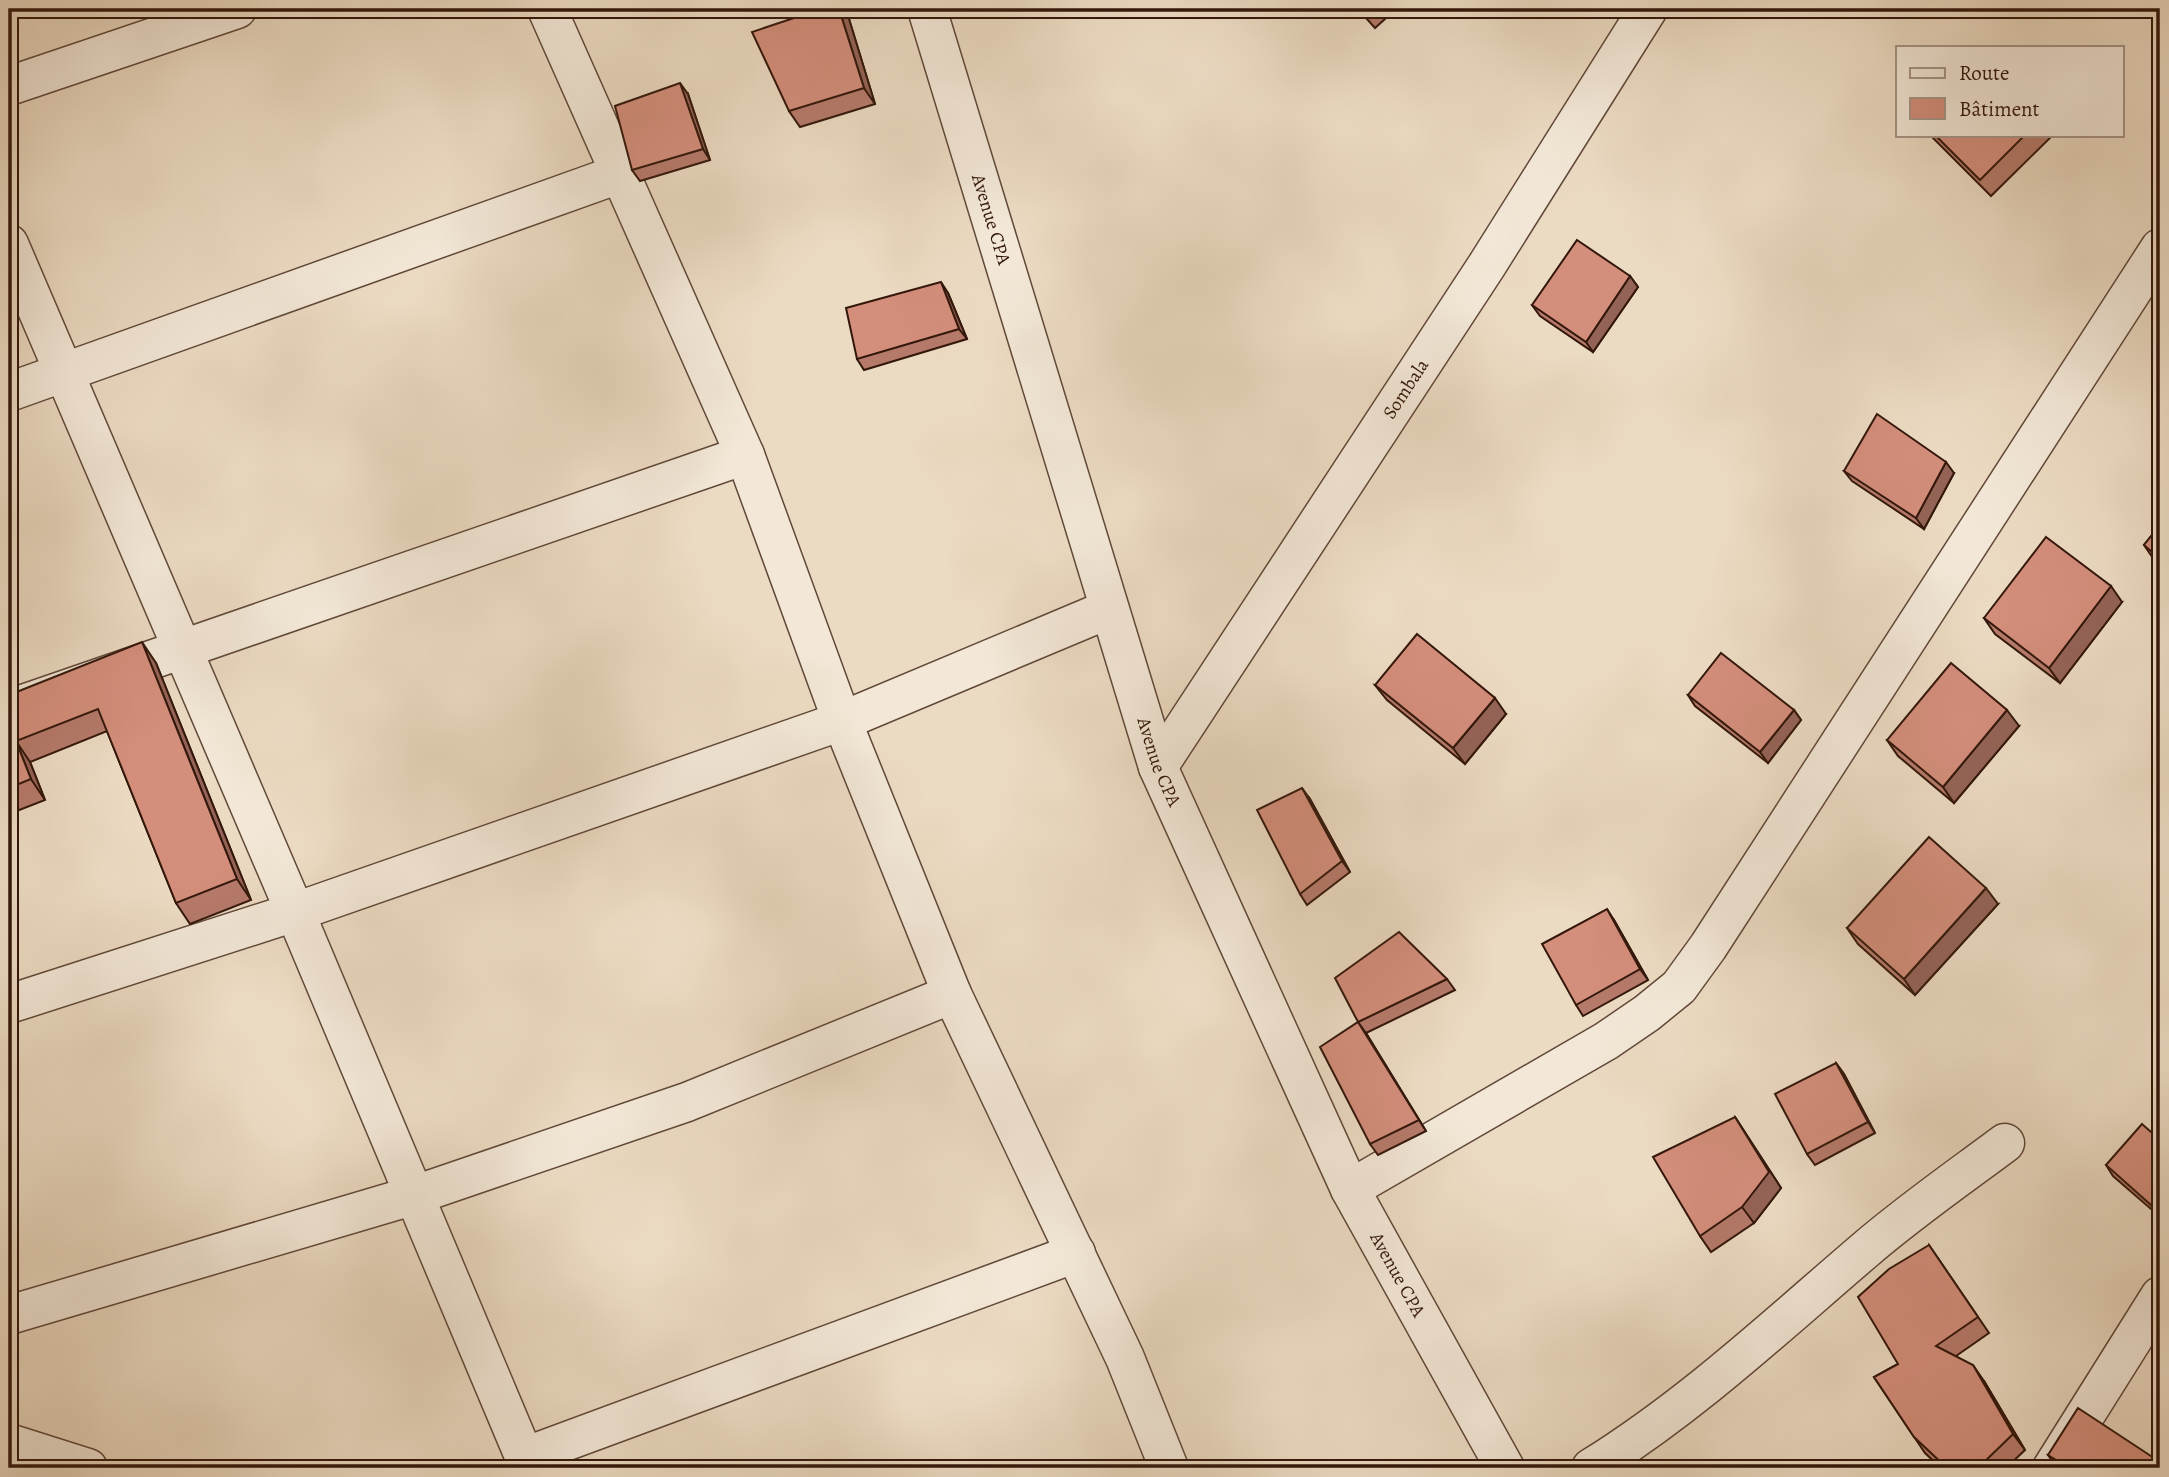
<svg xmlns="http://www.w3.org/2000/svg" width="2169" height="1477" viewBox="0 0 2169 1477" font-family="Alegreya,serif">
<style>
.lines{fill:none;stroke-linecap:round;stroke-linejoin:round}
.minor-casing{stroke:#614839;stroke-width:41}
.tertiary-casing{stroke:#614839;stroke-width:41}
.minor{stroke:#f3e8d8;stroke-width:38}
.tertiary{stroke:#f3e8d8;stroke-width:38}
.wall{fill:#b67a6b;stroke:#33170b;stroke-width:2}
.shaded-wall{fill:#946357;stroke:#33170b;stroke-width:2}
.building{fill:#d48e7c;stroke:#33170b;stroke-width:2}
.labels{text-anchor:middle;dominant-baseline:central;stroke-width:5;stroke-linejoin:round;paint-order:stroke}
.street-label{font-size:19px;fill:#33170b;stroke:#f3e8d8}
</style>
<rect width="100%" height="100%" fill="#ecdbc3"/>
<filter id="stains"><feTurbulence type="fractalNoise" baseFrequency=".00286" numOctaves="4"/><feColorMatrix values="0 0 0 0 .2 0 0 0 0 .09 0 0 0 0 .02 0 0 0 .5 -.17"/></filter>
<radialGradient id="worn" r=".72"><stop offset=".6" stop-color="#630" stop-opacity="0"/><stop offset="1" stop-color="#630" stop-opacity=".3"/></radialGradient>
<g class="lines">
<defs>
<g id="minor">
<path d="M 547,9 L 745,455 L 842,721 L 952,994 L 1125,1358 L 1169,1468"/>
<path id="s1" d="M 927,9 L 1158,767 L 1350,1189 L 1505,1468"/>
<path d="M 9,86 L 237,9"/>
<path d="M 9,244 L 295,912 L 529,1468"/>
<path d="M 9,392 L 619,174"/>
<path d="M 9,709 L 745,455"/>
<path id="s2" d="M 1158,767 L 1487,265 L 1648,9"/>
<path d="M 9,1004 L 295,912 L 842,721 L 1109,609"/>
<path d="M 1350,1189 L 1606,1041 L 1647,1013 L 1679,987 L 1708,947 L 2160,248"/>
<path d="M 9,1315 L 415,1195 L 687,1102 L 952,994"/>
<path d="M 524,1457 L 1076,1253"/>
<path d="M 1591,1468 C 1691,1406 1776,1326 1865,1250 C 1909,1212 1958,1178 2005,1143"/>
<path d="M 2052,1468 L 2160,1296"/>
</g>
<path id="tertiary" d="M 9,1443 L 88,1468"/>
</defs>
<use href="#minor" class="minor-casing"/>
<use href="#tertiary" class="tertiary-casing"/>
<use href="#minor" class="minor"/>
<use href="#tertiary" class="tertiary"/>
</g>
<path class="wall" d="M 821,9 L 841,9 L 849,19 L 875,104 L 800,127 L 789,111 Z
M 1358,9 L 1396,9 L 1375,28 Z
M 688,94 L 710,160 L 640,181 L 632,170 Z
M 1930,135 L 2053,135 L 1991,196 Z
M 1630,276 L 1638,287 L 1593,352 L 1540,316 L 1532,305 Z
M 948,293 L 967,339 L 864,370 L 857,359 Z
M 1844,471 L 1954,473 L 1924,529 L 1852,481 Z
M 2160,525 L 2160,566 L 2155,561 L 2144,545 Z
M 2122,602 L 2060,683 L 1995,634 L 1984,618 Z
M 156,663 L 251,900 L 190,924 L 176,903 L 107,731 L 30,762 L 45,800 L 9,814 L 9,695 Z
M 1375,685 L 1506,714 L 1465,764 L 1387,700 Z
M 1688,695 L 1794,710 L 1801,720 L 1768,763 L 1695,706 Z
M 2019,726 L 1954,803 L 1898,756 L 1887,740 Z
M 1310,799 L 1350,872 L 1307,905 L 1300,894 Z
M 1998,904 L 1915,995 L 1858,944 L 1847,928 Z
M 1614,920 L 1648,980 L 1583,1016 L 1576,1005 Z
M 1447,979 L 1455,990 L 1366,1033 L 1426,1131 L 1378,1155 L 1370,1144 L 1358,1022 Z
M 1836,1063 L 1844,1074 L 1875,1133 L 1815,1165 L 1807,1154 Z
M 1735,1117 L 1781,1188 L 1754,1223 L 1711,1252 L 1700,1236 Z
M 2160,1140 L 2160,1215 L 2159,1216 L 2113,1176 L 2106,1165 Z
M 1929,1245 L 1989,1333 L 1956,1356 L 1984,1381 L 2025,1450 L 2006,1468 L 1941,1468 L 1925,1453 L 1874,1377 L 1898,1364 Z
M 2048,1455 L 2160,1468 L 2057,1468 Z"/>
<path class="shaded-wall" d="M 839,9 L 841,9 L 849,19 L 875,104 L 864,88 Z
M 680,83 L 688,94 L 710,160 L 703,149 Z
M 1630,276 L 1638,287 L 1593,352 L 1586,342 Z
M 941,282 L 948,293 L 967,339 L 959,329 Z
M 1946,462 L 1954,473 L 1924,529 L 1916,518 Z
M 2111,586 L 2122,602 L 2060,683 L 2049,668 Z
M 142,642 L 156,663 L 251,900 L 237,879 Z
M 1495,698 L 1506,714 L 1465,764 L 1453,748 Z
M 1794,710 L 1801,720 L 1768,763 L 1760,752 Z
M 2007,710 L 2019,726 L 1954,803 L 1943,787 Z
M 16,741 L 30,762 L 45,800 L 31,779 Z
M 1302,788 L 1310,799 L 1350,872 L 1342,861 Z
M 1986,888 L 1998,904 L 1915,995 L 1904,979 Z
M 1607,909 L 1614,920 L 1648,980 L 1640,969 Z
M 1358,1022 L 1366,1033 L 1426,1131 L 1419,1120 Z
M 1836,1063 L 1844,1074 L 1875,1133 L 1868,1122 Z
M 1735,1117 L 1781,1188 L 1754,1223 L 1742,1207 Z
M 2160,1195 L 2160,1215 L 2159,1216 L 2151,1205 Z
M 1973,1365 L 1984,1381 L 2025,1450 L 2013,1434 Z"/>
<path class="building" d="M 821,9 L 839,9 L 864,88 L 789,111 L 752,32 Z
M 680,83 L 703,149 L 632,170 L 615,106 Z
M 1935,135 L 2025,135 L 1980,180 Z
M 1577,240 L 1630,276 L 1586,342 L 1532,305 Z
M 941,282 L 959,329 L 857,359 L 846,308 Z
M 1877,414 L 1946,462 L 1916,518 L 1844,471 Z
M 2160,525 L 2160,559 L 2144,545 Z
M 2046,537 L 2111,586 L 2049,668 L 1984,618 Z
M 1417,634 L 1495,698 L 1453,748 L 1375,685 Z
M 142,642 L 237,879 L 176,903 L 98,709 L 16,741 L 31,779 L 9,788 L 9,695 Z
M 1721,653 L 1794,710 L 1760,752 L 1688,695 Z
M 1951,663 L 2007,710 L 1943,787 L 1887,740 Z
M 1302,788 L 1342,861 L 1300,894 L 1257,810 Z
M 1929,837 L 1986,888 L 1904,979 L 1847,928 Z
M 1607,909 L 1640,969 L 1576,1005 L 1542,944 Z
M 1399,932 L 1447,979 L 1358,1022 L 1335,978 Z
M 1358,1022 L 1419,1120 L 1370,1144 L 1320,1047 Z
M 1836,1063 L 1868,1122 L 1807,1154 L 1775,1094 Z
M 1735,1117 L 1769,1172 L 1742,1207 L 1700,1236 L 1653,1157 Z
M 2142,1124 L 2160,1140 L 2160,1195 L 2151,1205 L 2106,1165 Z
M 1929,1245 L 1978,1317 L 1936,1346 L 1973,1365 L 2013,1434 L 1978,1468 L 1947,1468 L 1914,1437 L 1874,1377 L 1898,1364 L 1858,1297 L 1889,1269 Z
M 2160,1341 L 2160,1350 L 2156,1347 Z
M 2078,1408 L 2160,1462 L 2160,1468 L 2069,1468 L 2048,1455 Z"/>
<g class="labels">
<g class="street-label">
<text stroke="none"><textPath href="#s1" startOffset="220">Avenue CPA</textPath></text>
<text stroke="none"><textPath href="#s2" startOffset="452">Sombala</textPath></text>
<text stroke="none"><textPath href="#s1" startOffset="788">Avenue CPA</textPath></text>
<text stroke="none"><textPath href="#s1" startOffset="1354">Avenue CPA</textPath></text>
</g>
</g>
<rect width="2169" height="1477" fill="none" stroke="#ecdbc3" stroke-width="35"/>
<rect x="10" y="10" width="2148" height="1456" fill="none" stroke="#33170b" stroke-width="3.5"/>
<rect x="18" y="18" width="2134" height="1442" fill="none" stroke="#33170b" stroke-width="2"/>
<rect x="1896" y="46" width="228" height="91" fill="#f3e8d8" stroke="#a69486" stroke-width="2"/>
<rect x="1910" y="68" width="35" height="10" fill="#f3e8d8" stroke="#a69486" stroke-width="2"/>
<text x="1959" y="80" font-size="21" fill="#33170b">Route</text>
<rect x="1910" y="98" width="35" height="21" fill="#d48e7c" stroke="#a69486" stroke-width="2"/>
<text x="1959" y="116" font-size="21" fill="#33170b">Bâtiment</text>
<rect width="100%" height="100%" filter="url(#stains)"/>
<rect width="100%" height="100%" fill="url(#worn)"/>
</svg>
